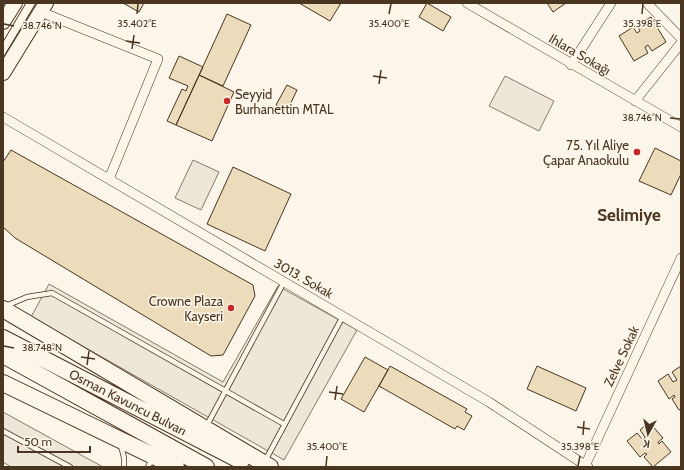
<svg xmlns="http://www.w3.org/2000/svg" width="684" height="470" viewBox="0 0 684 470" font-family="Cabin,sans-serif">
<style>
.green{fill:#ede6d9;stroke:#887966}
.parking{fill:#ede7d9;stroke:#887966}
.building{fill:#ecdcbc;stroke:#4a3520}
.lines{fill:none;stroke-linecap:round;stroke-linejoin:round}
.lane-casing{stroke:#4a3520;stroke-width:6}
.street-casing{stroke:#4a3520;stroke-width:10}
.primary-casing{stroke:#4a3520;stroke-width:16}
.highway-casing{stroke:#4a3520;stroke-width:18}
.lane{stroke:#fbf6e9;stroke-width:4.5}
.street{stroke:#fbf6e9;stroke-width:9}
.primary{stroke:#fbf6e9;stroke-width:14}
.highway{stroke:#fbf6e9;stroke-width:16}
.tram{stroke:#4a3520;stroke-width:1}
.ticks{fill:none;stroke:#4a3520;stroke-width:1.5}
.poi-dot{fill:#c62828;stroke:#fbf6e9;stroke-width:1.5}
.labels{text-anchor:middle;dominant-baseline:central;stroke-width:3;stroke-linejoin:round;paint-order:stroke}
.street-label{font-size:13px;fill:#4a3520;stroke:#fbf6e9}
.poi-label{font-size:13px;fill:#4a3520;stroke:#fbf6e9;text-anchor:end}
.district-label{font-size:17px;font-weight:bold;fill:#4a3520;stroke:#fbf6e9}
.ticks-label{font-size:10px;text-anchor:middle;fill:#4a3520;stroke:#fbf6e9;stroke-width:3;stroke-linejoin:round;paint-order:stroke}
</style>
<rect width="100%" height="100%" fill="#fbf6e9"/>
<path class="green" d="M 505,76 L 554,101 L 539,131 L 489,106 Z
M 193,160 L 219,172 L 201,210 L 175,198 Z"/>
<path class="parking" d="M 49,284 L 223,382 L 278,286 L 357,330 L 284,460 L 31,317 Z
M 3,412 L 103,467 L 11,467 L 3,462 Z"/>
<path class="building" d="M 123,3 L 144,3 L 139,12 Z
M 299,3 L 341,3 L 330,21 Z
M 427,3 L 451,17 L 443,31 L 419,17 Z
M 547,3 L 566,3 L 553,12 Z
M 227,14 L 251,25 L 223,86 L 199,75 Z
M 651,17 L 666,42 L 652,51 L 648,45 L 645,47 L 648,53 L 634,61 L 619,36 L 633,27 L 637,33 L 640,31 L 637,25 Z
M 179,56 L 203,67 L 176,125 L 167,121 L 182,89 L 186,91 L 188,86 L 169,78 Z
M 199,75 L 234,92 L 212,141 L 176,125 Z
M 287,85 L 297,90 L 287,111 L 276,105 Z
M 655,148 L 681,161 L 681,174 L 671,195 L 639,181 Z
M 11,150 L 253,285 L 255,296 L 223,355 L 211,356 L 15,238 L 3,227 L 3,162 Z
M 233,167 L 291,194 L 265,251 L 207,224 Z
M 365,357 L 388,370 L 364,412 L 341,399 Z
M 390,366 L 467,409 L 465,412 L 472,416 L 464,430 L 457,426 L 455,429 L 379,386 Z
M 537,366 L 586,388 L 576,411 L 527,389 Z
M 681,366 L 681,409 L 679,410 L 672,399 L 675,397 L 674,395 L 669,399 L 658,381 L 668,374 L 673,382 L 677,380 L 672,372 Z
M 649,422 L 663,438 L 658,442 L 659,444 L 662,441 L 671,452 L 653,467 L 644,457 L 647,454 L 645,453 L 640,457 L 627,441 L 637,433 L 643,440 L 645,437 L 640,430 Z"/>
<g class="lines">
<defs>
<path id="lane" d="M 8,305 L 27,297 L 52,293 L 284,424
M 206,427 L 284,282
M 3,431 L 70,467
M 121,445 L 124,458 L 124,467
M 265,461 L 343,316
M 148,467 L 152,459"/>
<path id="street" d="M 467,3 L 681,127
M 647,3 L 681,38
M 41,12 L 158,59 L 109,179
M 571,65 L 611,3
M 635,101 L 681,43
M 3,117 L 489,402 L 588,467
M 585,466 L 681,258"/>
<path id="primary" d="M 3,22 L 15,3
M 3,73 L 46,3"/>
<path id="highway" d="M 3,309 L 270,467
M 3,338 L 241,461
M 3,355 L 206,467
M 3,383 L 176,467"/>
</defs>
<use href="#lane" class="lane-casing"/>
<use href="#street" class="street-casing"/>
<use href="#primary" class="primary-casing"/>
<use href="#highway" class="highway-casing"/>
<use href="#lane" class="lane"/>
<use href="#street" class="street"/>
<use href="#primary" class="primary"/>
<use href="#highway" class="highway"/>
<path class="tram" d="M 3,42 L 26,3
M 3,58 L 36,3"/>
</g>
<path class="ticks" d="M 137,14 L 138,4M 389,14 L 391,4M 642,14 L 643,4M 4,24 L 14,26M 126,41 L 140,43M 132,49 L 134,35M 373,76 L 387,78M 379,84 L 381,70M 670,118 L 680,119M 4,346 L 14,348M 81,357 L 95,359M 87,365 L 89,351M 329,392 L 343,394M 335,400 L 337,386M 577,427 L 590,429M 583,435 L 584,421M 326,466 L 327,456M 578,466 L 580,456"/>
<g class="poi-dot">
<circle cx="227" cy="101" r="4"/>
<circle cx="637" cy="152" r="4"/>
<circle cx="231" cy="308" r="4"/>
</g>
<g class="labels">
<g class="street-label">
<text transform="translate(580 54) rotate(30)">Ihlara Sokağı</text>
<text transform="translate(304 278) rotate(30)">3013. Sokak</text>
<text transform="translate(621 356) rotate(-65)">Zelve Sokak</text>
<text transform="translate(128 402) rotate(27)">Osman Kavuncu Bulvarı</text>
</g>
<g class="poi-label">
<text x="235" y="94" text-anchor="start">Seyyid<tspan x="235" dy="15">Burhanettin MTAL</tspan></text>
<text x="629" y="145">75. Yıl Aliye<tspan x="629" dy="15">Çapar Anaokulu</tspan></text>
<text x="223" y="301">Crowne Plaza<tspan x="223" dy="15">Kayseri</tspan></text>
</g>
<g class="district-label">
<text x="629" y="215">Selimiye</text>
</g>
</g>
<g class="ticks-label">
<text x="137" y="27">35.402°E</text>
<text x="389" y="27">35.400°E</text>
<text x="642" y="27">35.398°E</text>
<text x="42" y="29">38.746°N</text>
<text x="642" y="121">38.746°N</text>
<text x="42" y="351">38.748°N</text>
<text x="327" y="450">35.400°E</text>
<text x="580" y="450">35.398°E</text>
</g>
<rect width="684" height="470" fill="none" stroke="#4a3520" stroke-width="8"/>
<g transform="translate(648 434) rotate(188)" stroke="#fbf6e9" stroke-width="3" paint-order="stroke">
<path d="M0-3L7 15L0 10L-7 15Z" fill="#4a3520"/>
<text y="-6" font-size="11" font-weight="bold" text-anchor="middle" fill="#4a3520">K</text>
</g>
<path d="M18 446v6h72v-6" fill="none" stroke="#4a3520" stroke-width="2"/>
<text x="24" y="446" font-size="12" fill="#4a3520" stroke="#fbf6e9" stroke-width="3" paint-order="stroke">50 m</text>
</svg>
